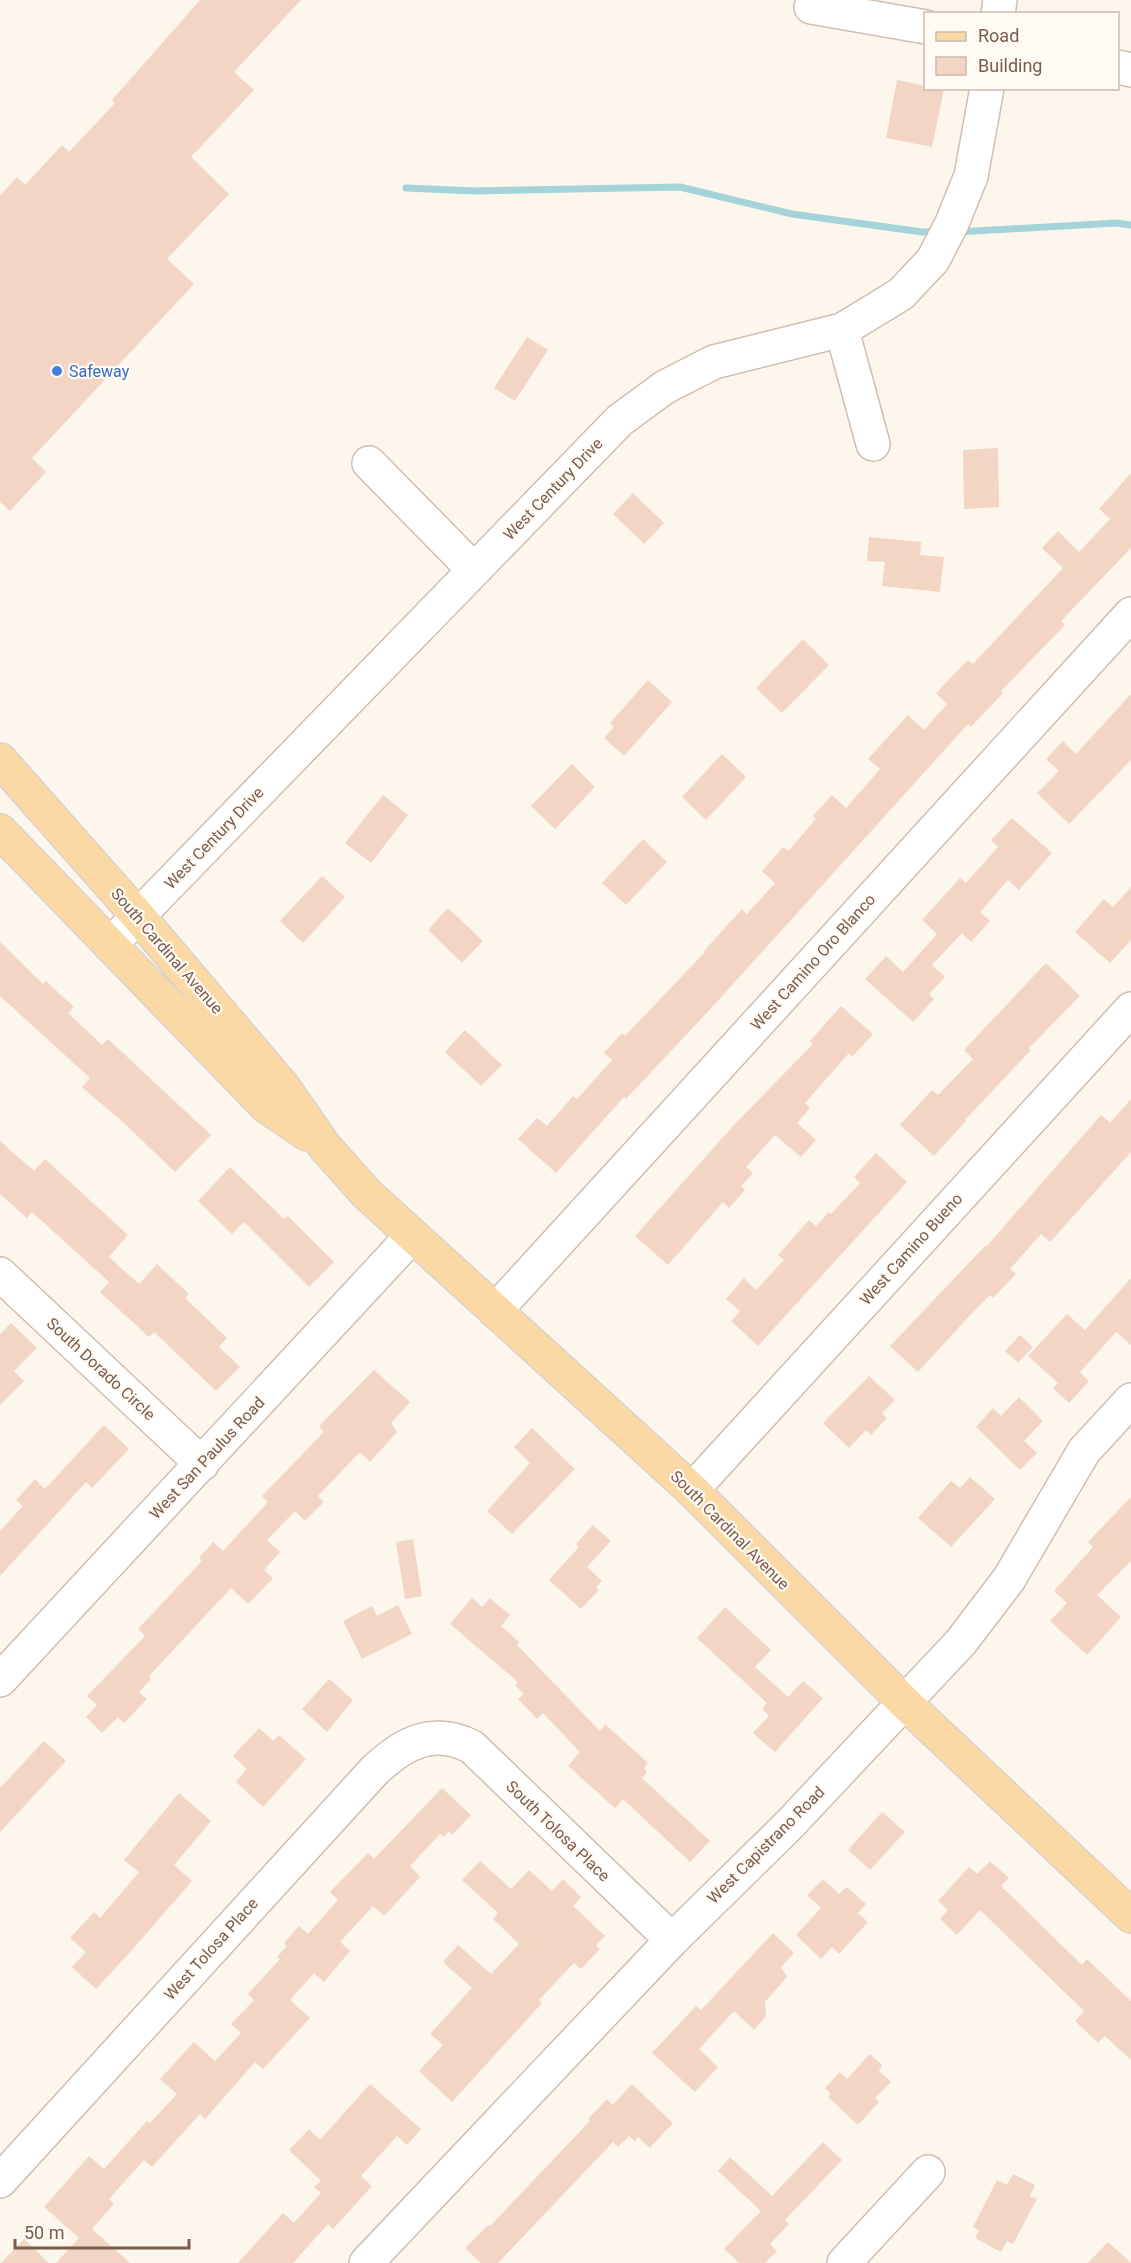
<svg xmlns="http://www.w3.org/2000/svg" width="1131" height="2263" viewBox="0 0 1131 2263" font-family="Roboto,sans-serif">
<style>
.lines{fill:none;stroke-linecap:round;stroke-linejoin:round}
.stream{stroke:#a5d3da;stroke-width:7}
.building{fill:#f3d5c3}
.minor-casing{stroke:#d1beb0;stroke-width:36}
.major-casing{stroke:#dad1cd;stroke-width:36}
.minor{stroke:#fff;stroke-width:33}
.major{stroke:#fbd9a5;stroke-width:33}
.shop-dot{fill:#3f7fe0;stroke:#fffaf3;stroke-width:2}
.labels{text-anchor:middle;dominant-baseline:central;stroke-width:4.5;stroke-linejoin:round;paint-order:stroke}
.shop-label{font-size:16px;fill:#366cbe;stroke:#fffaf3;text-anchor:start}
.street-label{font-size:16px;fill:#7a5c4d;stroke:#fffaf3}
</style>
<rect width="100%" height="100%" fill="#fdf6ec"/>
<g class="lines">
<path class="stream" d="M 406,188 L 476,191 L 680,187 L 792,214 L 922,232 L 937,232
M 957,232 L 1116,223 L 1131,225"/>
</g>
<path class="building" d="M 200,0 L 301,0 L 234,72 L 254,90 L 191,157 L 229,194 L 167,259 L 194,284 L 32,458 L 46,472 L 10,511 L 0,502 L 0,196 L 17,177 L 25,185 L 62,145 L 69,152 L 115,103 L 112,100 Z
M 897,80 L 926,86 L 926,88 L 944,89 L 932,147 L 886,138 Z
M 527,337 L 548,350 L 515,401 L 494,388 Z
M 998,448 L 999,507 L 964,509 L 963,450 Z
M 1131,473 L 1131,548 L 1061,621 L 1065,625 L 1001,691 L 1003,693 L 971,727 L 968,724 L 715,1004 L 626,1099 L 624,1097 L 556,1173 L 518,1139 L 537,1118 L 547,1126 L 573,1096 L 577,1099 L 612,1060 L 604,1053 L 622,1033 L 625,1036 L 705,952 L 704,951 L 742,909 L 747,914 L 775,883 L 762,871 L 783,847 L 788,851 L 816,819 L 813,816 L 832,795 L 846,808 L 880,769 L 868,759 L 908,715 L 924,730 L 947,704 L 936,693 L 968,660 L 973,664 L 1063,568 L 1042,548 L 1058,531 L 1079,552 L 1110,519 L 1099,509 Z
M 633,493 L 664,523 L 644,544 L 613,514 Z
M 869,537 L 921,542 L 920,555 L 944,557 L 940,592 L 882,586 L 885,562 L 867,561 Z
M 803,639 L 829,665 L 782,713 L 756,688 Z
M 648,680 L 672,702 L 624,756 L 604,738 L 614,727 L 610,723 Z
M 1131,694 L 1131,760 L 1069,824 L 1037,793 L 1059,771 L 1046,759 L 1063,741 L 1076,754 Z
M 722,754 L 746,777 L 706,820 L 682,797 Z
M 572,764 L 595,787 L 555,829 L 531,806 Z
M 383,795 L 408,815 L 371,863 L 345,843 Z
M 1012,818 L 1052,853 L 1019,890 L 1008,880 L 980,912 L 990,921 L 971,942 L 962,933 L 932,965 L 945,977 L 929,994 L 934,999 L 913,1022 L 865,979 L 886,956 L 903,972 L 937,934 L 922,920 L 960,878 L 966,883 L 998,847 L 991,840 Z
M 643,839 L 667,862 L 626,905 L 602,883 Z
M 322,876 L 345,897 L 303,943 L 280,921 Z
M 1131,887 L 1131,940 L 1110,963 L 1075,932 L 1104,899 L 1113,907 Z
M 448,908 L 483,941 L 462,963 L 428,930 Z
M 0,942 L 43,984 L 46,981 L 74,1007 L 68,1013 L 102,1045 L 108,1039 L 211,1135 L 175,1172 L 125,1124 L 82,1087 L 90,1078 L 0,996 Z
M 1046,963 L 1080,996 L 1029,1048 L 1031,1050 L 965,1120 L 966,1121 L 934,1156 L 900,1125 L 932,1090 L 938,1095 L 973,1059 L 964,1050 Z
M 841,1006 L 873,1034 L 852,1057 L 849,1053 L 805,1103 L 810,1108 L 797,1123 L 816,1140 L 801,1157 L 775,1135 L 746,1167 L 753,1173 L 741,1186 L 745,1190 L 729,1208 L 723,1202 L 668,1265 L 635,1236 L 734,1125 L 813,1044 L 810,1041 Z
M 465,1030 L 502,1065 L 481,1086 L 445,1052 Z
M 1131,1099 L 1131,1152 L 1050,1242 L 1041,1234 L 1010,1269 L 1016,1274 L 993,1298 L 990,1295 L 972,1313 L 918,1372 L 890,1346 L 985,1246 L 986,1247 L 1101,1115 L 1110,1123 Z
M 0,1141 L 34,1171 L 45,1159 L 128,1235 L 109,1257 L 139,1284 L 157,1264 L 189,1294 L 185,1298 L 227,1338 L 219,1347 L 240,1367 L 216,1391 L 154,1332 L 149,1337 L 100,1292 L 109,1282 L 32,1212 L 27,1218 L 0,1194 Z
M 876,1153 L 907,1182 L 758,1346 L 731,1321 L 740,1311 L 726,1299 L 744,1278 L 756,1290 L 784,1260 L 778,1255 L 809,1220 L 816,1226 L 829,1212 L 831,1214 L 860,1183 L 854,1177 Z
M 230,1167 L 284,1219 L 288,1216 L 334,1262 L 309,1287 L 244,1222 L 232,1234 L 198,1201 Z
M 1131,1278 L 1131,1345 L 1116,1332 L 1080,1372 L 1089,1381 L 1069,1403 L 1053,1388 L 1058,1383 L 1028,1356 L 1067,1314 L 1085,1330 Z
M 11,1323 L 37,1348 L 14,1371 L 24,1381 L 0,1405 L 0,1334 Z
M 1020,1335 L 1033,1347 L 1018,1363 L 1005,1351 Z
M 374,1370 L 410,1402 L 391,1423 L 397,1432 L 370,1462 L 360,1452 L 318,1496 L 324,1502 L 305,1521 L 295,1511 L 267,1540 L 280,1552 L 264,1570 L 273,1578 L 248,1604 L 231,1588 L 149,1676 L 151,1679 L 139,1692 L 147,1699 L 124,1723 L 118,1717 L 102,1733 L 86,1717 L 97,1705 L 87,1696 L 145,1636 L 138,1629 L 202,1561 L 199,1558 L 213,1542 L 223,1551 L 268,1502 L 262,1496 L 324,1432 L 319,1426 Z
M 869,1376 L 895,1400 L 882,1413 L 887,1418 L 871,1435 L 866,1430 L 849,1448 L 823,1423 Z
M 1019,1397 L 1043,1421 L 1024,1441 L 1037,1453 L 1020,1470 L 976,1427 L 993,1408 L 1001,1416 Z
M 104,1425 L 129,1449 L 92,1488 L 86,1482 L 0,1576 L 0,1531 L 23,1506 L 16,1500 L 35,1479 L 45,1489 Z
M 532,1428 L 575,1469 L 512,1534 L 487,1511 L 530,1463 L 514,1447 Z
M 970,1477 L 995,1499 L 951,1547 L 918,1518 L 951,1481 L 960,1488 Z
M 1131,1497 L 1131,1561 L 1097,1595 L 1121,1617 L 1087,1655 L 1050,1621 L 1067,1603 L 1054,1591 L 1093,1547 L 1088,1542 Z
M 593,1525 L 611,1541 L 587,1567 L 602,1581 L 596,1587 L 599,1590 L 581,1609 L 549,1580 L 579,1547 L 576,1544 Z
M 413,1539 L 422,1596 L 405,1599 L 396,1542 Z
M 472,1598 L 482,1607 L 490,1598 L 510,1615 L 501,1626 L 519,1642 L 517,1645 L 600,1731 L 605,1724 L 648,1763 L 644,1768 L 647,1773 L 642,1778 L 710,1841 L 690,1862 L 623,1799 L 615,1808 L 568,1766 L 580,1752 L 543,1713 L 537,1719 L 518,1699 L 524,1694 L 515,1685 L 518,1682 L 450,1624 Z
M 398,1605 L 412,1634 L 362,1659 L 343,1621 L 372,1606 L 377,1616 Z
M 725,1607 L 771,1650 L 755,1667 L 788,1697 L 803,1681 L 823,1698 L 775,1752 L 753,1733 L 769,1716 L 762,1709 L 767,1703 L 697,1638 Z
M 329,1679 L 353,1700 L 327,1732 L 302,1709 Z
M 259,1728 L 273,1741 L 279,1735 L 306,1759 L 263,1807 L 236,1782 L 247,1769 L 233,1756 Z
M 44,1741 L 66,1761 L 0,1832 L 0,1788 Z
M 442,1788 L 471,1815 L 452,1835 L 449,1831 L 444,1837 L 440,1834 L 410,1866 L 420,1877 L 384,1916 L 373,1906 L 340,1942 L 350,1951 L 324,1982 L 314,1973 L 290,2000 L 310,2018 L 263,2069 L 255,2062 L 205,2119 L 200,2114 L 152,2167 L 144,2160 L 109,2199 L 114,2204 L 92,2229 L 130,2263 L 56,2263 L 79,2238 L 44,2207 L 89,2156 L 104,2169 L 147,2121 L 150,2123 L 177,2094 L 160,2079 L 194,2042 L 215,2061 L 241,2033 L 231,2024 L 254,2000 L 248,1994 L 280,1959 L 277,1957 L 287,1946 L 284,1943 L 299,1926 L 308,1934 L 338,1900 L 330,1892 L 368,1853 L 374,1859 Z
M 179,1793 L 211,1821 L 174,1865 L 192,1881 L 132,1950 L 96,1989 L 72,1967 L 86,1952 L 70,1938 L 94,1912 L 100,1918 L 139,1872 L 124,1860 Z
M 882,1812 L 905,1832 L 870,1870 L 848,1850 Z
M 480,1861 L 511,1889 L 529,1870 L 552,1891 L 563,1879 L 581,1897 L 573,1906 L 605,1936 L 596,1945 L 600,1949 L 581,1969 L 574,1963 L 539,2000 L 542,2003 L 452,2102 L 419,2071 L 443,2045 L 430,2034 L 472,1988 L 443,1962 L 458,1945 L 491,1974 L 519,1944 L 493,1919 L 498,1913 L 462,1880 Z
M 990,1861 L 1009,1878 L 1001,1886 L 1082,1965 L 1087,1959 L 1131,2001 L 1131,2060 L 1105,2036 L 1098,2043 L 1075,2021 L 1084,2011 L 980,1910 L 957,1935 L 940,1919 L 948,1910 L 938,1901 L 969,1867 L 977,1874 Z
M 823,1879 L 839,1894 L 847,1887 L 866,1904 L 858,1913 L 868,1922 L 839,1954 L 832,1947 L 821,1959 L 796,1935 L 821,1908 L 807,1895 Z
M 773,1933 L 794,1953 L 781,1967 L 787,1977 L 765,2002 L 766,2016 L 754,2030 L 734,2011 L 699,2049 L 718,2067 L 695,2092 L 652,2053 L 696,2006 L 701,2010 Z
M 870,2054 L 882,2065 L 879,2071 L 891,2082 L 875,2098 L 879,2102 L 858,2125 L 828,2097 L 831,2094 L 825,2088 L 840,2072 L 847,2079 Z
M 370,2084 L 421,2129 L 407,2145 L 397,2136 L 361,2176 L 372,2186 L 333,2229 L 328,2224 L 293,2263 L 238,2263 L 283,2213 L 294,2223 L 321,2193 L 314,2187 L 321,2181 L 289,2150 L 309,2129 L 320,2140 Z
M 632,2084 L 673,2123 L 650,2148 L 638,2137 L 635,2141 L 629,2136 L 618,2147 L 613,2142 L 498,2263 L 481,2263 L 465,2248 L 488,2225 L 490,2226 L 590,2121 L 588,2119 L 607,2099 L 613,2105 Z
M 823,2142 L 842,2160 L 785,2220 L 789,2224 L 770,2244 L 777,2251 L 765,2263 L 739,2263 L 724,2249 L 761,2211 L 718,2171 L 730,2157 L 772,2196 Z
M 1013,2174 L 1035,2185 L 1030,2196 L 1037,2199 L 1013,2244 L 1007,2241 L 1001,2252 L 975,2238 L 979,2230 L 973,2227 L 997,2180 L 1007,2185 Z
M 24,2239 L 49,2263 L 1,2263 Z
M 1108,2242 L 1131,2263 L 1088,2263 Z"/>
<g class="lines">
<defs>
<path id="minor" d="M 811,7 L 926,27
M 998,14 L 1000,0
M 1118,67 L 1131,70
M 842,330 L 873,444
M 369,463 L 474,570
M 110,945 L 620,420 L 665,387 L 714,362 L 842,330 L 901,294 L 933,260 L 952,223 L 971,176 L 987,88
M 0,1274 L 202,1464
M 495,1311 L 1131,614
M 692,1490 L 1131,1009
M 0,1680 L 412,1236
M 0,2181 L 375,1770 C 404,1743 433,1727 472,1747 L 672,1940
M 366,2263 L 672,1940 L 790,1824 L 961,1642 L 1009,1579 L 1084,1451 L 1131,1400
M 844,2263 L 928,2172"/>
<path id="major" d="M 0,760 L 138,916 L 284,1088 L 325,1147 L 366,1193 L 692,1490 L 905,1703 L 1131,1916
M 0,831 L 266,1106 L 307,1134"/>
</defs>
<use href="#minor" class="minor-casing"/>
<use href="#major" class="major-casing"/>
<use href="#minor" class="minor"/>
<use href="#major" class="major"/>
</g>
<circle class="shop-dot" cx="57" cy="371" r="6"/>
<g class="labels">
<g class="shop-label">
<text x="69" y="371">Safeway</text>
</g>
<g class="street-label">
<text transform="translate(553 489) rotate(-46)">West Century Drive</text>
<text transform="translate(214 838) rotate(-46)">West Century Drive</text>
<text transform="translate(167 951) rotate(49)">South Cardinal Avenue</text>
<text transform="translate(813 962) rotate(-48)">West Camino Oro Blanco</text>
<text transform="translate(911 1249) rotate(-48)">West Camino Bueno</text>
<text transform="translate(101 1369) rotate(43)">South Dorado Circle</text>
<text transform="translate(207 1458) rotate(-47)">West San Paulus Road</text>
<text transform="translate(730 1530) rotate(45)">South Cardinal Avenue</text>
<text transform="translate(558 1831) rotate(44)">South Tolosa Place</text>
<text transform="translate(766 1845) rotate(-45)">West Capistrano Road</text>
<text transform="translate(211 1949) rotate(-48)">West Tolosa Place</text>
</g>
</g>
<rect x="924" y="12" width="195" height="78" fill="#fffaf3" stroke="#cabbb1" stroke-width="1.5"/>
<rect x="936" y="32" width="30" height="9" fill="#fbd9a5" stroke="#cabbb1" stroke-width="1.5"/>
<text x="978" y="42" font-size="18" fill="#7a5c4d">Road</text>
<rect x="936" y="57" width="30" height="18" fill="#f3d5c3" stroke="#cabbb1" stroke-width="1.5"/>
<text x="978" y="72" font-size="18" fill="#7a5c4d">Building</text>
<path d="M15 2239v9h174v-9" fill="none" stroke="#7a5c4d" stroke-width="3"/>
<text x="24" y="2239" font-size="18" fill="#7a5c4d" stroke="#fffaf3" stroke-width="4.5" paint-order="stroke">50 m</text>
</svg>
